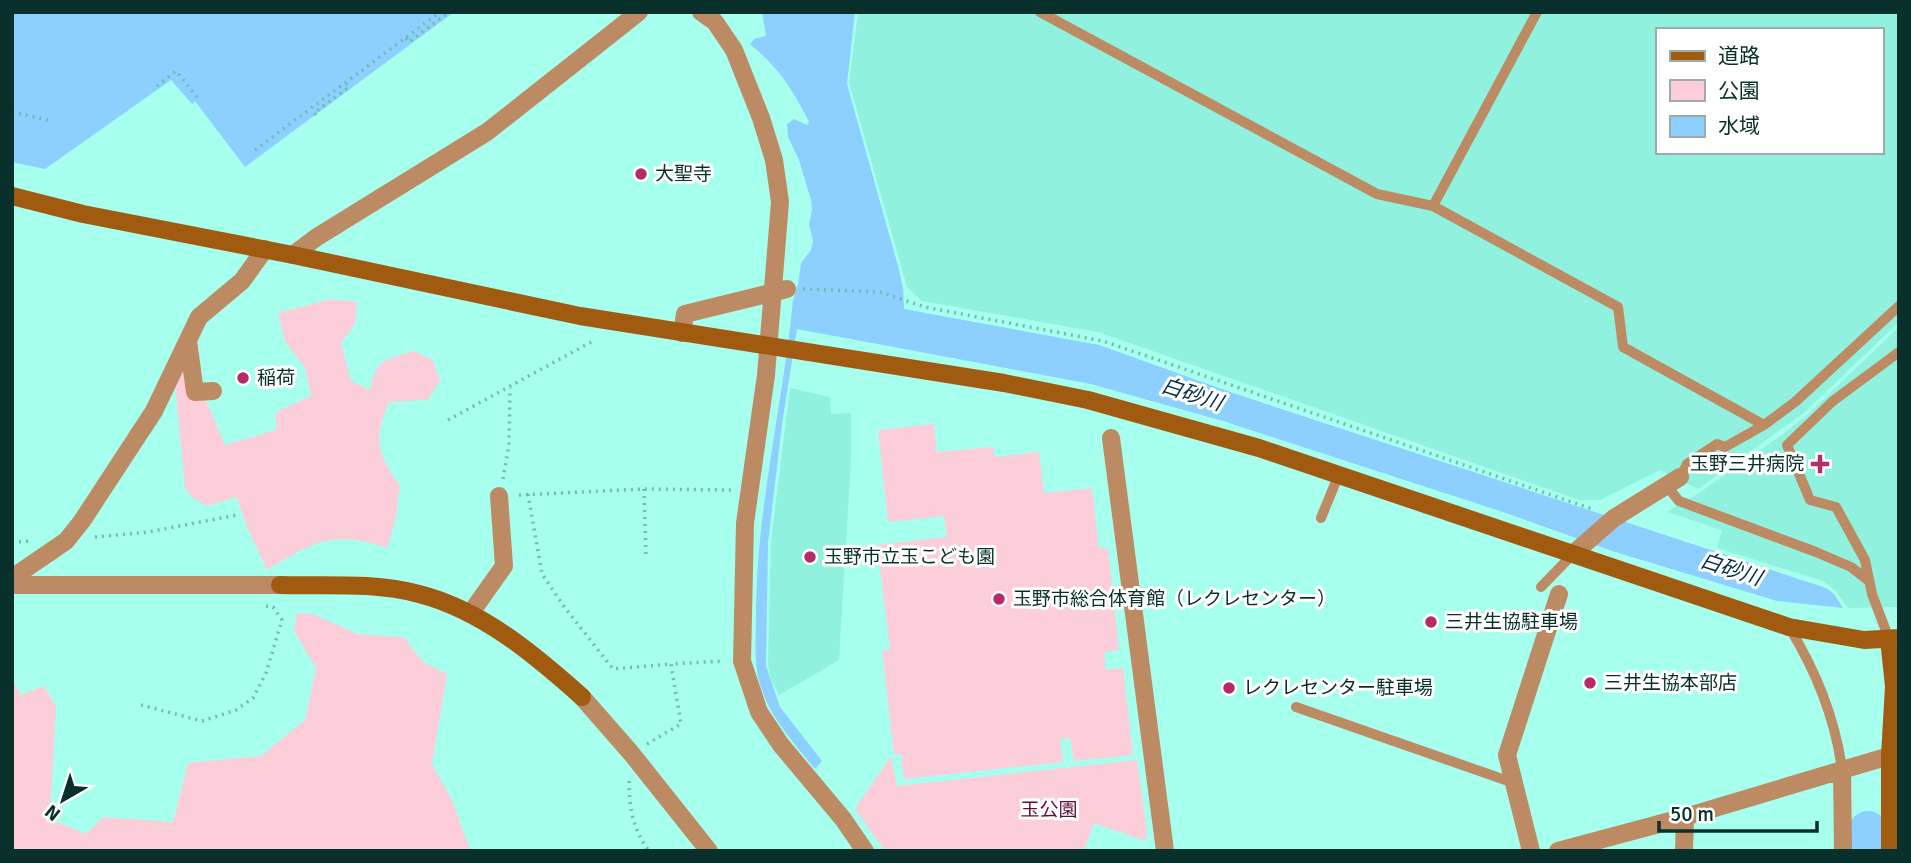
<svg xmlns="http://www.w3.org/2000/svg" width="1911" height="863" viewBox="0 0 1911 863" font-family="Signika,'Noto Sans JP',sans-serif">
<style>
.built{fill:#90f2de;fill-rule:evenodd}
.green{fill:#fcceda}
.water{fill:#8dcffe}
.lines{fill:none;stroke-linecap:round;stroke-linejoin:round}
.river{stroke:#8dcffe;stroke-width:38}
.path{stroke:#73bbad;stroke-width:3.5;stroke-dasharray:2 5;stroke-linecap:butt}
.lane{stroke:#bc8b64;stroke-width:10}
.street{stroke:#bc8b64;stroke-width:18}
.secondary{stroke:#a15b11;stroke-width:18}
.poi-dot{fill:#b62b66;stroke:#fff;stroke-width:2.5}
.labels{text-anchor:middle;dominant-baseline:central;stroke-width:6;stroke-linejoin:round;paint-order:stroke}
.poi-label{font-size:19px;fill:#09302a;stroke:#fff;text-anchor:start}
.park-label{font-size:19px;fill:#610e32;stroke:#fff}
.water-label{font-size:21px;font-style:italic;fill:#072e45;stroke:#fff}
</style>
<rect width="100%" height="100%" fill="#a7ffed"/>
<path class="built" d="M 858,12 L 1899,12 L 1899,322 L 1805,412 L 1698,489 L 1660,470 L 1600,500 L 1579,500 L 1098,332 L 922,301 L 907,287 L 849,83 ZM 1657,30 L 1881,30 L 1881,152 L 1657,152 Z
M 1899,327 L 1899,607 L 1848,608 L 1836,591 L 1823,581 L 1717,548 L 1722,530 L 1667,512 L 1699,493 L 1783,434 L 1808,414 Z
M 790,388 L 830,397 L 831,414 L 851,413 L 851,459 L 839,660 L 779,695 L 771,679 L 768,665 L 771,541 Z"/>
<path class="green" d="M 331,299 L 357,302 L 355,324 L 341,343 L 351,381 L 370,390 C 376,358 386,360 414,351 L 433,360 L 440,381 L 427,400 L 389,402 C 373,440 377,453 400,486 L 395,522 L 387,548 C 334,529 313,542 267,570 L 246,525 L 237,497 L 207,506 L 193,498 L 185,489 L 175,384 L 185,365 L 205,398 L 225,445 L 276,430 L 276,412 L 311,396 L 305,368 L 285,341 L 278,313 Z
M 934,424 L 937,452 L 993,447 L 995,457 L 1039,452 L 1044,493 L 1092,488 L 1099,548 L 1108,548 L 1119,650 L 1104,652 L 1106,670 L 1123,668 L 1133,755 L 1074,761 L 1070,738 L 1060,739 L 1063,762 L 904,779 L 901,754 L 894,754 L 882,651 L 890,649 L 877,545 L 947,537 L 944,516 L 888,522 L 878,430 Z
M 297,613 L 313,614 L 358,634 L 404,637 L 422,661 L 447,674 L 432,764 L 453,802 L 470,851 L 12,851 L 12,679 L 21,695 L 44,686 L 56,706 L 50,819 L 86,834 L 103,817 L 173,822 L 188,763 L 261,756 L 305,720 L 316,668 L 294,631 Z
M 891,756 L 897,786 L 1137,760 L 1147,831 L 1145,841 L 1094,823 L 1084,851 L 885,851 L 855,809 Z"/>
<path class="water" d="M 12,12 L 454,12 L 245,167 L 195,101 L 192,104 L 171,80 L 45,169 L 12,162 Z
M 762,12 L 855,12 L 847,84 L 898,266 L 903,288 L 904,309 L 1099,345 L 1233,393 L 1826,588 L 1834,594 L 1843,608 L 1777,601 L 1612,551 L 1506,513 L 1223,421 L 1091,384 L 797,329 L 782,424 L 768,543 L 766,666 L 780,707 L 822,761 L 815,769 C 796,745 772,720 762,690 C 753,667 756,641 756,616 C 756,509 783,406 793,300 L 798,284 L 801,263 L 811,250 L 813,241 L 809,225 L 812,210 L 811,200 L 799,160 L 788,137 L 787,124 L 794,119 L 807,125 L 809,122 C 793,90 778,67 750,44 L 754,39 L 766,36 Z"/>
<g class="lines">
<path class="river" d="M 1868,830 L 1868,851"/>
<path class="path" d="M 406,38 L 409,42 L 445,15 L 447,18
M 157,86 L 176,71 L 197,97
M 12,112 L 48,120
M 316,115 L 314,113 L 349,87 L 345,83
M 255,150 L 440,12
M 803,289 L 880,292 L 925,307 L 1103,341 L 1595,510
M 448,420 L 593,341
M 503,479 L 509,445 L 510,388
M 644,489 L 646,557
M 528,494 L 542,574 L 565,608 L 613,669 L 671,664
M 519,495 L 644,489 L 731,490
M 95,537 L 148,532 L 237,515
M 12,542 L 31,541
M 141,705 L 202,721 L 236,710 L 253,698 L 266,673 L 282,620 L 273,607 L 265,606
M 647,744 L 681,724 L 671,664 L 723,661
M 629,781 C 629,807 633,830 649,851"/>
<path class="lane" d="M 1040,12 L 1377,194 L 1433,206 L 1618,307 L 1623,347 L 1764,425
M 1433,206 L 1537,12
M 1680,477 L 1687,464 L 1717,444 L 1725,447 L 1764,425 L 1795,402 L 1899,306
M 1666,485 L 1679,501 L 1816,552 L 1851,567 L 1869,581
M 1321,518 L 1339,474
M 1541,587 L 1573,554
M 1789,627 C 1816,671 1835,718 1842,769
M 1889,639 L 1872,594 L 1865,560 L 1836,507 L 1810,500 L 1787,445 L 1833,401 L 1899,352
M 1296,707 L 1514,783"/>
<path class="street" d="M 701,12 L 715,22 L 734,50 L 761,118 L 774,160 L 780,202 L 766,375 L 745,523 L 742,661 L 759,712 L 781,745 L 843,819 L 865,851
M 293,255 L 317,237 L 487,132 L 639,12
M 682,333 L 685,314 L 787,289
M 188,341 L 195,392 L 213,391
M 1111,438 L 1165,851
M 1573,554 L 1614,518 L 1680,477
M 12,578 L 66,541 L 82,521 L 154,411 L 199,317 L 242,281 L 265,249
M 12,585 L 280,585
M 470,614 L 504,566 L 499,496
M 582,697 L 631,753 L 709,851
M 1842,769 L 1843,851
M 1531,851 L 1507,755 L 1559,594
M 1558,851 L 1685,817 L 1899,753
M 1684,851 L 1685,817"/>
<path class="secondary" d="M 12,196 L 83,214 L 293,255 L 580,316 L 1004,383 L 1088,400 L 1259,448 L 1789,627 L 1864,640 L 1899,638
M 280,585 C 326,586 375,582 419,594 C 482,610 535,655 582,697
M 1889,639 L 1894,686 L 1890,756 L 1890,851"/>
</g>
<g class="poi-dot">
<circle cx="641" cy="174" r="7"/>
<circle cx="243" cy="378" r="7"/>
<path d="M1816.5 453.5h7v7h7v7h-7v7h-7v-7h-7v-7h7z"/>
<circle cx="810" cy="557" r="7"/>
<circle cx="999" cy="599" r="7"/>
<circle cx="1431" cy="622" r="7"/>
<circle cx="1590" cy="683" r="7"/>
<circle cx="1229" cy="688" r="7"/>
</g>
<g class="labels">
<g class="poi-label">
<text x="655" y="174">大聖寺</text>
<text x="257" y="378">稲荷</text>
<text x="1804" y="464" text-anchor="end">玉野三井病院</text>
<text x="824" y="557">玉野市立玉こども園</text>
<text x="1013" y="599">玉野市総合体育館（レクレセンター）</text>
<text x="1445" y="622">三井生協駐車場</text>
<text x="1604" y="683">三井生協本部店</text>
<text x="1243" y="688">レクレセンター駐車場</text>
</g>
<g class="park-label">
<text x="1049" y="810">玉公園</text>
</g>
<g class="water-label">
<text transform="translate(1192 394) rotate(18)">白砂川</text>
<text transform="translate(1731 569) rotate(18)">白砂川</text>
</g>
</g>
<rect width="1911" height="863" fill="none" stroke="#09302a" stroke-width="28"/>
<rect x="1656" y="28" width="228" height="126" fill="#ffffff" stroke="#9dacaa" stroke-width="2"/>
<rect x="1670" y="51" width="35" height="10" fill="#a15b11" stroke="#9dacaa" stroke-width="2"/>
<text x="1718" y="63" font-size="21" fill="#09302a">道路</text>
<rect x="1670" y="80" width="35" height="21" fill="#fcceda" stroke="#9dacaa" stroke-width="2"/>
<text x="1718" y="98" font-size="21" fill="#09302a">公園</text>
<rect x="1670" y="116" width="35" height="21" fill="#8dcffe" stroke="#9dacaa" stroke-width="2"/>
<text x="1718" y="133" font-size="21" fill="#09302a">水域</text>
<g transform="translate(63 800) rotate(219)" stroke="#ffffff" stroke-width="5" paint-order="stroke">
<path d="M0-5L12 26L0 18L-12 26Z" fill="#09302a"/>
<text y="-10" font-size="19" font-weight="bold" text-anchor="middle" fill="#09302a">N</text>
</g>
<path d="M1659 821v10h158v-10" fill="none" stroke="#09302a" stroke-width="3.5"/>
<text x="1670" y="821" font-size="21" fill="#09302a" stroke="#ffffff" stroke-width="5" paint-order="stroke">50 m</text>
</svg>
